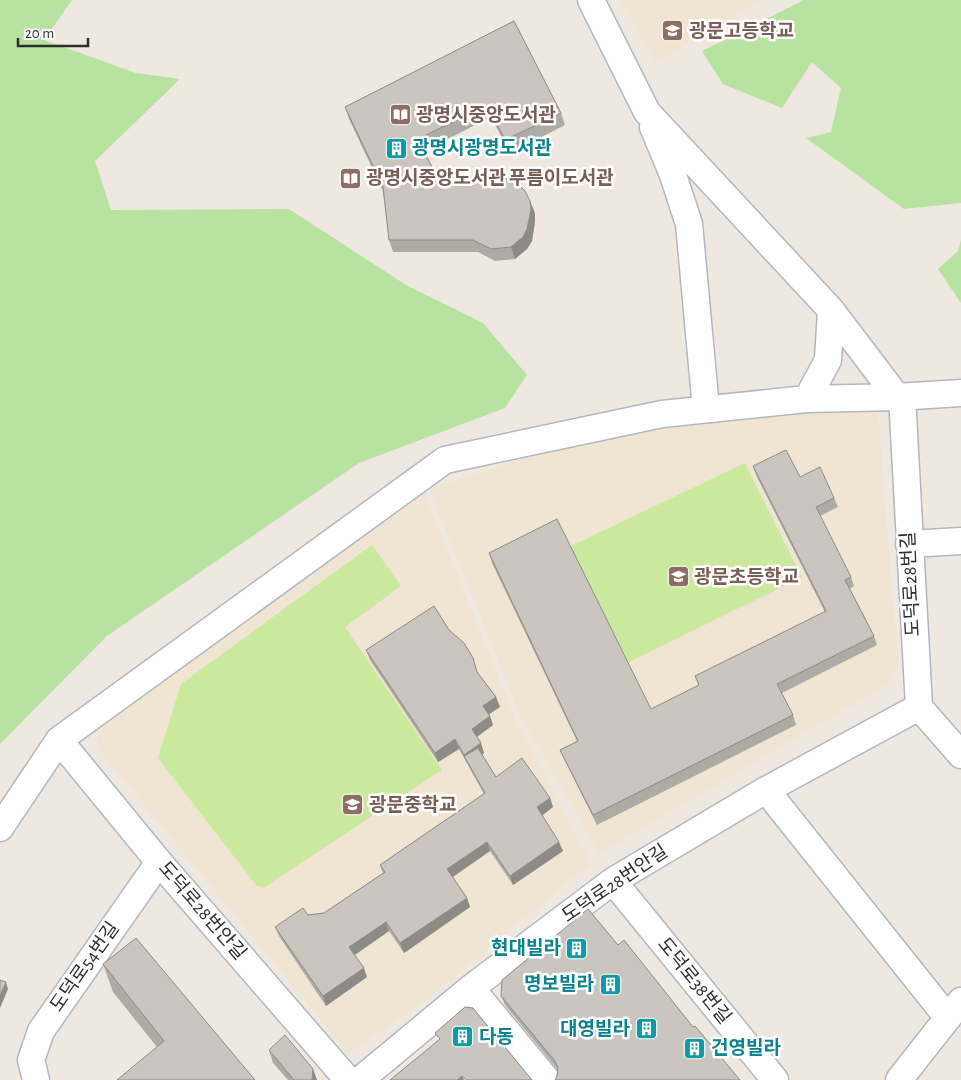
<svg xmlns="http://www.w3.org/2000/svg" width="961" height="1080" viewBox="0 0 961 1080" font-family="'Alegreya Sans','Noto Sans KR',sans-serif">
<style>
.education{fill:#efe5d2}
.green{fill:#b8e2a0}
.pitch{fill:#cae99d}
.lines{fill:none;stroke-linecap:round;stroke-linejoin:round}
.minor-casing{stroke:#b4b7c0;stroke-width:29}
.minor{stroke:#fff;stroke-width:26}
.wall{fill:#aeaaa4}
.shaded-wall{fill:#8d8b86}
.building{fill:#cac6bf;stroke:#8d8b86}
.labels{text-anchor:middle;dominant-baseline:central;stroke-width:5;stroke-linejoin:round;paint-order:stroke}
.education-label{font-size:19px;font-weight:bold;fill:#785e54;stroke:#fff;text-anchor:start}
.culture-label{font-size:19px;font-weight:bold;fill:#0d838f;stroke:#fff;text-anchor:start}
.street-label{font-size:19px;fill:#2e2e2e;stroke:#fff}
</style>
<rect width="100%" height="100%" fill="#eee8e1"/>
<path class="education" d="M 620,0 L 761,0 L 656,62 Z
M 860,405 L 878,411 L 898,665 L 891,682 L 599,854 L 521,717 L 429,489 L 522,459 L 668,424 Z
M 422,487 L 515,719 L 591,863 L 427,1000 L 348,1053 L 97,747 L 97,729 L 378,511 Z"/>
<path class="green" d="M 0,0 L 72,0 L 44,40 L 136,73 L 180,79 L 95,161 L 111,210 L 289,209 L 406,285 L 483,323 L 527,375 L 505,408 L 359,463 L 107,636 L 0,744 Z
M 804,0 L 961,0 L 961,203 L 904,209 L 806,138 L 831,132 L 841,88 L 812,62 L 782,108 L 723,84 L 702,51 Z
M 961,240 L 961,303 L 938,269 L 958,251 Z"/>
<path class="pitch" d="M 745,463 L 802,577 L 627,663 L 569,547 Z
M 372,545 L 401,586 L 345,627 L 442,770 L 263,888 L 256,885 L 158,758 L 181,684 Z"/>
<g class="lines">
<defs>
<path id="minor" d="M 591,0 L 647,112 L 831,310 L 897,397
M 653,127 L 673,175 L 689,224 L 706,409
M 902,396 L 919,707 L 961,755
M 807,399 L 828,360 L 831,310
M 909,544 L 961,541
M 59,740 L 159,862 L 348,1080
M 766,790 L 948,1018
M 0,828 L 59,740 L 445,460 L 662,414 L 807,399 L 897,397 L 961,393
M 613,881 L 775,1080
M 471,988 L 547,1080
M 36,1080 L 31,1060 L 41,1031 L 159,862
M 360,1080 L 471,988 L 613,881 L 766,790 L 919,707
M 899,1080 L 961,1001"/>
</defs>
<use href="#minor" class="minor-casing"/>
<use href="#minor" class="minor"/>
</g>
<path class="wall" d="M 514,21 L 561,113 L 565,125 L 510,153 L 491,117 L 424,151 L 440,183 L 535,213 L 535,222 L 532,241 L 527,249 L 515,259 L 495,261 L 478,252 L 393,252 L 389,240 L 383,191 L 349,119 L 345,107 Z
M 753,466 L 800,477 L 834,498 L 838,507 L 820,516 L 851,577 L 854,586 L 850,589 L 874,636 L 877,645 L 782,693 L 793,715 L 796,725 L 597,825 L 564,759 L 560,750 L 577,741 L 492,563 L 489,553 L 651,709 L 699,685 L 695,676 L 825,612 L 756,475 Z
M 449,630 L 478,673 L 496,697 L 500,707 L 489,714 L 493,725 L 477,737 L 484,753 L 482,755 L 496,777 L 550,798 L 553,807 L 542,815 L 563,851 L 513,885 L 490,851 L 453,877 L 467,898 L 470,907 L 404,953 L 389,931 L 355,955 L 367,977 L 326,1006 L 279,936 L 275,927 L 308,915 L 324,913 L 383,873 L 380,865 L 484,794 L 459,749 L 438,762 L 370,660 L 366,650 Z
M 618,945 L 693,1027 L 557,1076 L 558,1070 L 505,1005 L 501,996 Z
M 103,964 L 255,1080 L 157,1047 L 113,992 Z
M 269,1050 L 313,1069 L 317,1080 L 288,1080 L 273,1063 Z"/>
<path class="shaded-wall" d="M 530,201 L 535,213 L 535,222 L 532,241 L 527,249 L 515,259 L 511,247 Z
M 496,697 L 500,707 L 486,716 L 483,706 Z
M 490,716 L 493,725 L 475,738 L 472,729 Z
M 455,739 L 459,749 L 438,762 L 435,753 Z
M 481,743 L 484,753 L 469,764 L 464,756 L 467,765 L 464,755 Z
M 550,798 L 553,807 L 540,817 L 537,807 Z
M 487,842 L 490,851 L 451,878 L 447,869 Z
M 559,842 L 563,851 L 513,885 L 510,876 Z
M 467,898 L 470,907 L 404,953 L 400,943 Z
M 386,922 L 389,931 L 353,956 L 349,947 Z
M 364,968 L 367,977 L 326,1006 L 323,996 Z
M 6,982 L 8,989 L 0,1008 L 0,996 Z
M 313,1069 L 317,1080 L 312,1080 Z
M 462,1076 L 464,1080 L 457,1080 Z"/>
<path class="building" d="M 514,21 L 561,113 L 505,140 L 487,105 L 418,139 L 440,183 L 471,183 L 485,177 L 500,176 L 514,181 L 525,191 L 530,201 L 531,210 L 527,229 L 523,237 L 511,247 L 491,249 L 473,240 L 389,240 L 383,187 L 345,107 Z
M 786,450 L 800,477 L 820,467 L 834,498 L 816,507 L 851,577 L 845,580 L 874,636 L 777,684 L 793,715 L 593,815 L 560,750 L 578,741 L 489,553 L 557,519 L 651,709 L 699,685 L 695,676 L 826,611 L 753,466 Z
M 434,606 L 449,630 L 464,643 L 473,658 L 477,672 L 496,697 L 483,706 L 490,716 L 472,729 L 481,743 L 464,755 L 455,739 L 435,753 L 366,650 Z
M 478,748 L 496,777 L 522,758 L 550,798 L 537,807 L 559,842 L 510,876 L 487,842 L 447,869 L 467,898 L 400,943 L 386,922 L 349,947 L 364,968 L 323,996 L 275,927 L 303,908 L 308,915 L 324,913 L 385,872 L 380,865 L 485,793 L 464,756 Z
M 588,909 L 618,945 L 624,940 L 693,1027 L 695,1026 L 740,1080 L 555,1080 L 557,1076 L 558,1068 L 555,1061 L 501,996 L 502,980 Z
M 136,938 L 255,1080 L 117,1080 L 164,1041 L 103,964 Z
M 0,980 L 6,982 L 0,996 Z
M 465,1007 L 473,1008 L 532,1080 L 466,1080 L 462,1076 L 457,1080 L 390,1080 L 440,1039 L 435,1033 Z
M 285,1035 L 313,1069 L 312,1080 L 294,1080 L 269,1050 Z"/>
<defs>
<symbol id="school-square" viewBox="-11 -11 22 22"><rect x="-9" y="-9" width="18" height="18" rx="4" fill="#8d6e63" stroke="#fff"/><path d="M0-5L7-2L0 1L-7-2ZM-4 1L0 2.5L4 1V4Q0 6-4 4Z" fill="#fff"/></symbol>
<symbol id="library-square" viewBox="-11 -11 22 22"><rect x="-9" y="-9" width="18" height="18" rx="4" fill="#8d6e63" stroke="#fff"/><path d="M-6-4Q-3-5.5-.7-3.5V5Q-3 3-6 4ZM6-4Q3-5.5 .7-3.5V5Q3 3 6 4Z" fill="#fff"/></symbol>
<symbol id="building-square" viewBox="-11 -11 22 22"><rect x="-9" y="-9" width="18" height="18" rx="4" fill="#0f9aa8" stroke="#fff"/><path d="M-4-6H4V6H1V3H-1V6H-4ZM-2.5-4.3h1.7v1.8h-1.7ZM.8-4.3h1.7v1.8H.8ZM-2.5-1h1.7V.8h-1.7ZM.8-1h1.7V.8H.8Z" fill="#fff"/></symbol>
</defs>
<g fill-rule="evenodd">
<use href="#school-square" x="660" y="18" width="25" height="25"/>
<use href="#library-square" x="388" y="102" width="25" height="25"/>
<use href="#building-square" x="384" y="136" width="25" height="25"/>
<use href="#library-square" x="338" y="166" width="25" height="25"/>
<use href="#school-square" x="666" y="564" width="25" height="25"/>
<use href="#school-square" x="340" y="792" width="25" height="25"/>
<use href="#building-square" x="564" y="936" width="25" height="25"/>
<use href="#building-square" x="598" y="972" width="25" height="25"/>
<use href="#building-square" x="634" y="1016" width="25" height="25"/>
<use href="#building-square" x="450" y="1024" width="25" height="25"/>
<use href="#building-square" x="682" y="1036" width="25" height="25"/>
</g>
<g class="labels">
<g class="education-label">
<text x="689" y="31">광문고등학교</text>
<text x="416" y="115">광명시중앙도서관</text>
<text x="366" y="178">광명시중앙도서관 푸름이도서관</text>
<text x="694" y="577">광문초등학교</text>
<text x="369" y="805">광문중학교</text>
</g>
<g class="culture-label">
<text x="412" y="148">광명시광명도서관</text>
<text x="561" y="948" text-anchor="end">현대빌라</text>
<text x="594" y="984" text-anchor="end">명보빌라</text>
<text x="630" y="1029" text-anchor="end">대영빌라</text>
<text x="479" y="1037">다동</text>
<text x="711" y="1048">건영빌라</text>
</g>
<g class="street-label">
<text transform="translate(911 584) rotate(-93)">도덕로28번길</text>
<text transform="translate(615 884) rotate(-34)">도덕로28번안길</text>
<text transform="translate(202 911) rotate(49)">도덕로28번안길</text>
<text transform="translate(85 967) rotate(-55)">도덕로54번길</text>
<text transform="translate(694 981) rotate(51)">도덕로38번길</text>
</g>
</g>
<path d="M18 38v8h70v-8" fill="none" stroke="#2e2e2e" stroke-width="2.5"/>
<text x="25" y="38" font-size="15" fill="#2e2e2e" stroke="#ffffff" stroke-width="4" paint-order="stroke">20 m</text>
</svg>
